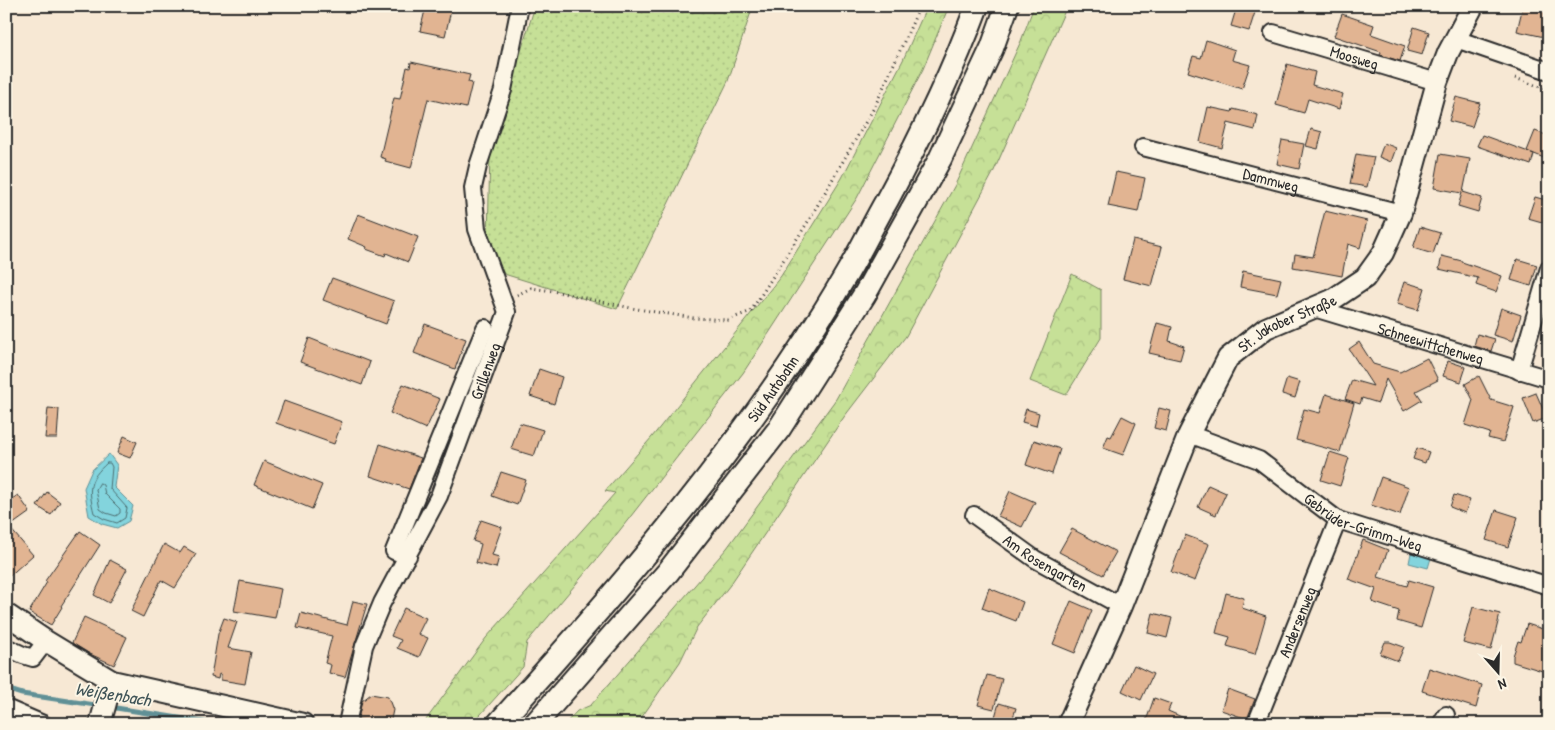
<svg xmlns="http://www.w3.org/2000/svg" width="1555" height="730" viewBox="0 0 1555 730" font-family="'Patrick Hand',sans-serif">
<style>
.grass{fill:url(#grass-dots);stroke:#788661}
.forest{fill:url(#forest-crowns);stroke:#788661}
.water{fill:#83d4dd;stroke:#609096}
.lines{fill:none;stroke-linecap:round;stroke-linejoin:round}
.shore{stroke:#4e6f72;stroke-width:1}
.stream{stroke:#609096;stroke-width:5}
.building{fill:#e1b492;stroke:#2b2b2b}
.minor-casing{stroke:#2b2b2b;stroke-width:20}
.major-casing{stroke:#2b2b2b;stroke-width:24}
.highway-casing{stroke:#2b2b2b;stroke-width:26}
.path{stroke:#2b2b2b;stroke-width:3;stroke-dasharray:1 4;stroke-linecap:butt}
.minor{stroke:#fcf5e5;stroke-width:16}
.major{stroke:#fcf5e5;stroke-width:20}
.highway{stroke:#fcf5e5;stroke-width:22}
.labels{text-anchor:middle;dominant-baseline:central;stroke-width:4;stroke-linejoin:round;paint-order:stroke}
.street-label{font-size:16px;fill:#2b2b2b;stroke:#fcf5e5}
.water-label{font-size:18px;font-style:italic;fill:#415558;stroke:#fcf5e5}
</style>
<defs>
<pattern id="grass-dots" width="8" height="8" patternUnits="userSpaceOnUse" patternTransform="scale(1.25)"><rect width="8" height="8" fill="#c6e097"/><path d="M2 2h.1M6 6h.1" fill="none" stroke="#aac082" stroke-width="1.8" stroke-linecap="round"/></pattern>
<pattern id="forest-crowns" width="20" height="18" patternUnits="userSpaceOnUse" patternTransform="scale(1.25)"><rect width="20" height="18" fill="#c6e097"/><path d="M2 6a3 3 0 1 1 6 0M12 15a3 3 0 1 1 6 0" fill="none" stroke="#aac082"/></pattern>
</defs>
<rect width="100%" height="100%" fill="#f7e8d4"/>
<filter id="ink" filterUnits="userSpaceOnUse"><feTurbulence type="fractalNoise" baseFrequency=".02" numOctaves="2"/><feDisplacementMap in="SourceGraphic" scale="10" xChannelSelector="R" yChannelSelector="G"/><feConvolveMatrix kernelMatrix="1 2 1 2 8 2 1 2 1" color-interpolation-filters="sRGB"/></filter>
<g filter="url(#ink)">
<path class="grass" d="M 535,6 L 753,6 L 728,81 L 617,309 L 504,274 L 488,240 L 490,151 Z"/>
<path class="forest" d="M 927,6 L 949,6 L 923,69 L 857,198 L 743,373 L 602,553 L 527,642 L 523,667 L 472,724 L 423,724 L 486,638 L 615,493 L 605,491 L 652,437 L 781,276 L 842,178 L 903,60 Z
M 1034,6 L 1067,6 L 993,173 L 906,336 L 844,417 L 730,585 L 697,627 L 680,662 L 637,724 L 565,724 L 577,711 L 591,705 L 727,548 L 836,399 L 955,185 L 1021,41 Z
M 1072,274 L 1101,290 L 1101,338 L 1066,395 L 1030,381 Z"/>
<path class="water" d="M 109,454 L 117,465 L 114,487 L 133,506 L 129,521 L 117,528 L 102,524 L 89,516 L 84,488 L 92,470 Z
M 1411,553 L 1431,558 L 1428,568 L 1409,563 Z"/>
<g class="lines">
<path class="shore" d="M 107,463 L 110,463 L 112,467 L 110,489 L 127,508 L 125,518 L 117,523 L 104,519 L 94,513 C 88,489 88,480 107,463 Z
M 100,483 L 103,485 L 105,494 L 120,509 L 120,513 L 116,516 L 106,513 L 100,509 L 96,490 Z"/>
<path class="stream" d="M 6,689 L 22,694 L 102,706
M 110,707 L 216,724"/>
</g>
<path class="building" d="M 426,6 L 452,6 L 445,36 L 420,31 Z
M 1237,6 L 1257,6 L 1249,31 L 1231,26 Z
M 1523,6 L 1549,6 L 1549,38 L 1517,31 Z
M 1342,14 L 1374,25 L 1371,34 L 1405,46 L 1400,61 L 1380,55 L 1381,52 L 1334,36 Z
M 1414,27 L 1429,32 L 1422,55 L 1407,51 Z
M 1206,40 L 1235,50 L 1232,60 L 1250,65 L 1242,89 L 1188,72 L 1193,56 L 1201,58 Z
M 411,62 L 470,75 L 468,82 L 472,83 L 466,108 L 428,99 L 411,168 L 385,161 L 386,159 L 380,157 L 394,98 L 400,99 L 407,67 L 410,68 Z
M 1287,64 L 1315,72 L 1312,85 L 1343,94 L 1339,109 L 1308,99 L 1304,113 L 1276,105 Z
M 1456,97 L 1480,103 L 1472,127 L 1449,121 Z
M 1208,107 L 1232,112 L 1233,109 L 1258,115 L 1255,130 L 1228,123 L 1222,148 L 1200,142 Z
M 1311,129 L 1322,132 L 1318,149 L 1306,146 Z
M 1535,131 L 1549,136 L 1549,160 L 1527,151 Z
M 1482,135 L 1534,154 L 1531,165 L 1477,146 Z
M 1282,140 L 1304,144 L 1299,169 L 1277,164 Z
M 1384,143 L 1396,148 L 1391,162 L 1379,157 Z
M 1356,154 L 1374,157 L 1367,187 L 1350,184 Z
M 1440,154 L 1470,159 L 1463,192 L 1482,198 L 1478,212 L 1458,206 L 1462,193 L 1434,188 Z
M 1116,172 L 1145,178 L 1138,212 L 1108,206 Z
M 1535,197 L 1549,201 L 1549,224 L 1528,218 Z
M 1325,211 L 1367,221 L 1360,248 L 1348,244 L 1342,276 L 1293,267 L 1295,254 L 1313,257 Z
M 358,214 L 418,237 L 408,262 L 386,253 L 385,256 L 366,249 L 367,247 L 348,239 Z
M 1420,227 L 1440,233 L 1433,254 L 1413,248 Z
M 1133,240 L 1162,247 L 1152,286 L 1123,279 Z
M 1442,256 L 1462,261 L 1462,262 L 1502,276 L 1496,292 L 1476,285 L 1478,278 L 1439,269 Z
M 1517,259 L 1537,265 L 1531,286 L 1511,280 Z
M 1243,271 L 1281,279 L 1277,294 L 1240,287 Z
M 332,278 L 394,301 L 386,324 L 323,300 Z
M 1404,282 L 1425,288 L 1418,310 L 1397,304 Z
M 1501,308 L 1521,315 L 1513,341 L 1493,335 Z
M 1157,323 L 1172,327 L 1169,341 L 1184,346 L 1180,360 L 1149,353 Z
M 425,324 L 466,339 L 455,369 L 414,353 Z
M 1477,334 L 1495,339 L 1491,351 L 1474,346 Z
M 309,338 L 370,362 L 362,385 L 300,362 Z
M 1359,342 L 1373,364 L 1400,372 L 1427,358 L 1438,380 L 1416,391 L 1422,400 L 1404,411 L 1386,379 L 1378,403 L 1362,398 L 1360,404 L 1345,399 L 1352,380 L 1373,386 L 1349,349 Z
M 1448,361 L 1466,367 L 1461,382 L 1443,376 Z
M 539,369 L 562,377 L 554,404 L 530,396 Z
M 1479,376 L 1491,400 L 1514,407 L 1503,442 L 1488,438 L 1490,433 L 1465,425 L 1473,400 L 1465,384 Z
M 1287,378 L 1300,382 L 1295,398 L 1282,394 Z
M 403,384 L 440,399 L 426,429 L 390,413 Z
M 1536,393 L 1547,418 L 1533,423 L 1523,398 Z
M 1326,394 L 1354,403 L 1340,452 L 1296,440 L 1304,409 L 1320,413 Z
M 284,401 L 342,422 L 334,444 L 276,423 Z
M 48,408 L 59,409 L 57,438 L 45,438 Z
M 1159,408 L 1171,411 L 1166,431 L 1154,428 Z
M 1026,409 L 1039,413 L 1036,426 L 1022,422 Z
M 1122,416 L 1136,423 L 1123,455 L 1103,448 L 1108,436 L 1111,437 Z
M 520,423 L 543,430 L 534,456 L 511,449 Z
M 124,436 L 137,442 L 130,458 L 117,453 Z
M 1034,440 L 1060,449 L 1052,474 L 1026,465 Z
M 380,444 L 421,458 L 409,489 L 370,476 Z
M 1417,448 L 1429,452 L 1425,463 L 1413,459 Z
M 1330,452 L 1349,458 L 1340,486 L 1321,480 Z
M 264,461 L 322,485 L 312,509 L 254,485 Z
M 501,472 L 526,480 L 517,505 L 492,496 Z
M 1381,477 L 1409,487 L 1400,515 L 1371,505 Z
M 1208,485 L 1226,493 L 1216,515 L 1198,507 Z
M 1010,491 L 1035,502 L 1022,527 L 998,516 Z
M 47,492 L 60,502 L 51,515 L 37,506 Z
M 18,495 L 30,512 L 9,527 L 33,555 L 6,579 L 6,503 Z
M 1454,495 L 1470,500 L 1465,513 L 1450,507 Z
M 1496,510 L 1518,517 L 1508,547 L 1486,540 Z
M 481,520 L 502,527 L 492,555 L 499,557 L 496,568 L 476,563 L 481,544 L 473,541 Z
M 1072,529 L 1116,552 L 1103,575 L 1059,552 Z
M 80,531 L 100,545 L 61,606 L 62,607 L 51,625 L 29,612 L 47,582 L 45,581 Z
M 1185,535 L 1209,544 L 1195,581 L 1171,572 Z
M 1363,540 L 1388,550 L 1378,577 L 1407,586 L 1409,580 L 1433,587 L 1421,628 L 1397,621 L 1399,611 L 1372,602 L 1376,589 L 1348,579 Z
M 164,544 L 180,553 L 184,547 L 196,554 L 175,588 L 161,580 L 143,617 L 131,611 Z
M 110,560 L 127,569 L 109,603 L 94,595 Z
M 240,581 L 281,589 L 275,618 L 234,611 Z
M 989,588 L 1023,602 L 1016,621 L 982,608 Z
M 1226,593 L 1244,598 L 1242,608 L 1266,616 L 1255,654 L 1227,646 L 1230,637 L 1216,633 Z
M 353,601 L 367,604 L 345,677 L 329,673 L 331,665 L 325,663 L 332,636 L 297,628 L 301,613 L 347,625 Z
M 1071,601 L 1092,610 L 1075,653 L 1053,644 Z
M 1473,607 L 1500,614 L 1491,650 L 1463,643 Z
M 404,608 L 426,618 L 418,634 L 428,638 L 419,657 L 397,648 L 401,640 L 391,636 Z
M 1153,613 L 1172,618 L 1167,638 L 1148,633 Z
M 84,617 L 127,637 L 114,665 L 90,654 L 72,643 Z
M 224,618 L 237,622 L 228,648 L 251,652 L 245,684 L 221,680 L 221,675 L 219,674 L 218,679 L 211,677 L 218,634 Z
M 1527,624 L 1549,631 L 1549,673 L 1513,662 L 1513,656 L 1518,641 L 1521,642 Z
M 1385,642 L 1390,642 L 1404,647 L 1398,661 L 1380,654 Z
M 1134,665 L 1153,674 L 1141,700 L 1122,691 Z
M 1429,668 L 1482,685 L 1476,708 L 1422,691 Z
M 987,675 L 1002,679 L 994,709 L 978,705 Z
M 1228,689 L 1255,699 L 1247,719 L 1221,710 Z
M 371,694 L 388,697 L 393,710 L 390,724 L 377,724 L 358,719 L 362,701 Z
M 1154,698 L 1171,704 L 1168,711 L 1198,724 L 1145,724 Z
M 999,703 L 1016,708 L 1011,724 L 993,724 Z"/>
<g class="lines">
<defs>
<g id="minor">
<path id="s1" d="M 1273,33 L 1437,82"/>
<path d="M 1456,39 L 1549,71"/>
<path id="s2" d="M 1143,147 L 1401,213"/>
<path id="s3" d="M 1314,308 L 1549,379"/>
<path d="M 1519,371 L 1549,268"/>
<path id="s4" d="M 1189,434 L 1259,460 L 1338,520 L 1549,586"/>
<path id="s5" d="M 974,515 L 1035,559 L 1121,606"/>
<path d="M 408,556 L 394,551 L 485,328"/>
<path d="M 6,647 L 23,655 L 33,658 L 46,641"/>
<path d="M 6,708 L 43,724"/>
<path id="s6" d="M 347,724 L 364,646 L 382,603 L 439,496 L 507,312 L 477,229 L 473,188 L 478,166 L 503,90 L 520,6"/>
<path id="s7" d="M 1256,724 L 1338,520"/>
<path d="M 1441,724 L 1446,715"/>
</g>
<g id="major">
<path d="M 6,614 L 46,641 L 112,681 L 303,724"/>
<path d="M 100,724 L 112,681"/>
<path id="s8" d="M 1068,724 L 1121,606 L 1189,434 L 1228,358 L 1266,328 L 1332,300 L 1365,278 L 1383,253 L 1401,213 L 1437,82 L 1448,53 L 1473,6"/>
</g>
<g id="highway">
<path id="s9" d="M 498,724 C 622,587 749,439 843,280 C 859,254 872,226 887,200 C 921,137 952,73 977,6"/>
<path d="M 535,724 L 668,572 L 779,429 L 865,294 L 940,159 L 992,48 L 1007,6"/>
</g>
</defs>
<use href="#minor" class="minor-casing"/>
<use href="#major" class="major-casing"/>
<use href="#highway" class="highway-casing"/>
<path class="path" d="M 1515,78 L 1549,90
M 517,295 L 531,288 L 553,291 L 631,308 L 694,318 L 728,320 L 751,311 L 809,220 L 875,106 L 920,6"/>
<use href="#minor" class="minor"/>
<use href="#major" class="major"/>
<use href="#highway" class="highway"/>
</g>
</g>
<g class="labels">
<g class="street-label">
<text stroke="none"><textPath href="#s1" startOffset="85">Moosweg</textPath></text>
<text stroke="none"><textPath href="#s2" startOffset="132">Dammweg</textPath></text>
<text stroke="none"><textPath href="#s8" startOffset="469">St. Jakober Straße</textPath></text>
<text stroke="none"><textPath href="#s3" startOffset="122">Schneewittchenweg</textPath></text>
<text stroke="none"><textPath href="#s6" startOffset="381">Grillenweg</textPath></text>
<text stroke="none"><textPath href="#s9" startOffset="434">Süd Autobahn</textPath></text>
<text stroke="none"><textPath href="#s4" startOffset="198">Gebrüder-Grimm-Weg</textPath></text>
<text stroke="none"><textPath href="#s5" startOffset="86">Am Rosengarten</textPath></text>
<text stroke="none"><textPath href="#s7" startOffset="110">Andersenweg</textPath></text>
</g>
<g class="water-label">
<text transform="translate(113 694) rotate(9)">Weißenbach</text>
</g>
</g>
<rect width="1555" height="730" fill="none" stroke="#fcf5e5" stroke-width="25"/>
<rect x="12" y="12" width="1530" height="705" fill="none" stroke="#2b2b2b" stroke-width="2" filter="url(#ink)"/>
<g transform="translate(1498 672) rotate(160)" stroke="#fcf5e5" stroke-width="4" paint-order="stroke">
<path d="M0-4L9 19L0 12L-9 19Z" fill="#2b2b2b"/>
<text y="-8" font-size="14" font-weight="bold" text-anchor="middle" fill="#2b2b2b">N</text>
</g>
</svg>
